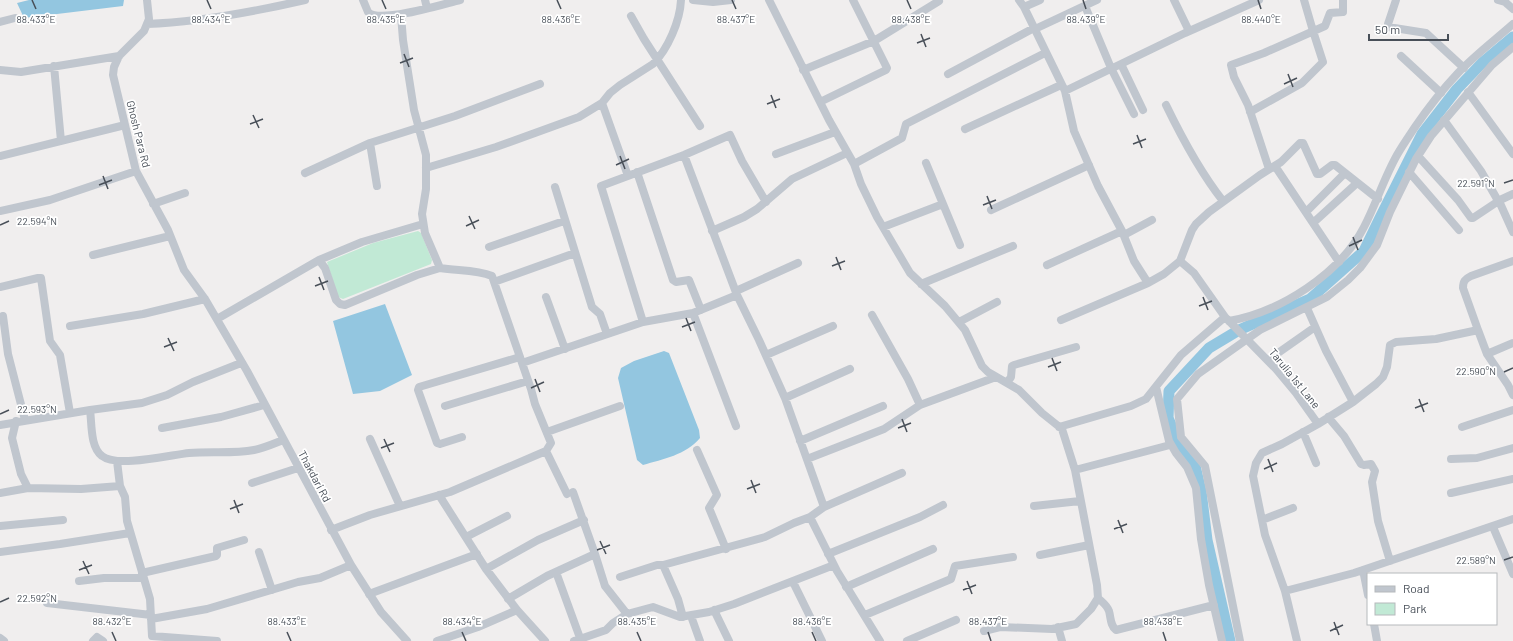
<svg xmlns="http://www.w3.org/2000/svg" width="1513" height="641" viewBox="0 0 1513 641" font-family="Barlow,sans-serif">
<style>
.green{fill:#c1e9d5}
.water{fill:#93c6e0}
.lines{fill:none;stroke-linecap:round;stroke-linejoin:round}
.canal{stroke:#93c6e0;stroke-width:11}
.street{stroke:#c0c6ce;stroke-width:8}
.ticks{fill:none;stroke:#484f58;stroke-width:1.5}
.labels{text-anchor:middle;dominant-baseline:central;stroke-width:3.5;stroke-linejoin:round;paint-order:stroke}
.street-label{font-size:11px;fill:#484f58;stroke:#fff}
.ticks-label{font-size:10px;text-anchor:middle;fill:#484f58;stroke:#fff;stroke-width:3.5;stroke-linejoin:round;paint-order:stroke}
</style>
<rect width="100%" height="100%" fill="#f0eeee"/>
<path class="green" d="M 418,231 L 421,233 L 432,260 L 431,264 L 343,299 L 338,297 L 327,262 L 373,243 Z"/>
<path class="water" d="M 29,0 L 124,0 L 123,6 L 24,18 L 17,3 Z
M 385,304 L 412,375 L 380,391 L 353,394 L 333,321 Z
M 664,351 L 669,353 L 699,430 L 700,438 C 686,455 663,459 643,465 L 637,460 L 618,378 L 621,368 L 634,361 Z"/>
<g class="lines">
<path class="canal" d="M 1230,641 L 1207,540 L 1201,491 L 1195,466 L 1179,444 L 1168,418 L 1169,391 L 1209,348 L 1239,330 L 1310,299 L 1364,251 L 1380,218 L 1422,134 L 1457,89 L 1482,63 L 1513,37"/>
<path class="street" d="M 147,0 L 149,19 L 144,31 L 119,56 L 114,67 L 113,75 L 136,171 L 168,230 L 184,270 L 205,299 L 247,371 L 351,565 L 381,612 L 407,641
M 363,0 L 368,12 C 380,24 443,4 460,0
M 425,0 L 427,8
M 693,0 L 713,2 L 731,0
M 769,0 L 829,120 L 854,164 L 861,184 L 877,217 L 910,273 L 945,306 L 965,330 L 982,366 L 988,372 L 1019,390 L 1042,413 L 1062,429 L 1075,470 L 1097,585 L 1098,598 L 1091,609 L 1076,624 L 1052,629 L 1000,627 L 984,631
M 1019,0 L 1024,7 L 1065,91 L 1074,131 L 1098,186 L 1122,231 L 1134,261 L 1148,283 L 1164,274 L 1180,261 L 1192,230 L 1196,224 L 1209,212 L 1260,175 L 1281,162 L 1300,143 L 1303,143 L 1317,174 L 1320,174 L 1332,165 L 1335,165 L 1378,199
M 1174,0 L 1189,31
M 1396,0 L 1388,24 L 1388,27 L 1426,33 L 1464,68
M 1498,0 L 1505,2 L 1513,9
M 1085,6 L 1111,68 L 1134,114
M 1024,7 L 1040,0
M 631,16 L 644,39 L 700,126
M 0,22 L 15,18
M 147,24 C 200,22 253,12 305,0
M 1035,29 L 1097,0
M 1401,56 L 1441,93
M 1121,64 L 1143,110
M 54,66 L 61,141
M 0,70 L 21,72 L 119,56
M 803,70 L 874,41 L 939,1
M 948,74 L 1034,28
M 1065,91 L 1185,33 L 1259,0
M 1468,92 L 1513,154
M 820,102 L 886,70 L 887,68 L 853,0
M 602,103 L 628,176
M 1166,105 C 1182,138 1200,172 1223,201
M 1250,112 L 1302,83 L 1323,62 L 1313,31 L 1304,0
M 1444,120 L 1481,171 L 1497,199 L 1500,200 L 1513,194
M 965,129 L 1061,85
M 370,143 L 377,186
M 776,154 L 835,132
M 684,155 L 737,295 L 759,340 L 785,398 L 824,507
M 0,156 L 125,125
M 1418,156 L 1458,200 L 1471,218 L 1473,218 L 1500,200
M 854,164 L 902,138 L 906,124 L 1045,53
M 1275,166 L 1339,262
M 426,168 L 496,147 L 579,117 L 602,103 L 610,93 L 620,85 L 653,64 C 668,49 680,21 681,0
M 1269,169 L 1248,105 L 1234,77 L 1231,65 L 1264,53 L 1325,26 L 1330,13 L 1343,12 L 1343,0
M 637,172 L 673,280 L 676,282 L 689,280 L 701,310
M 1409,172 L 1459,230
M 305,173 L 370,143 L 455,116 L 540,84
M 555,187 L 592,307 L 600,314 L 607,334
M 1499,201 L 1513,232
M 153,204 L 185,193
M 943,204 L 960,245
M 991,210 L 1089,165
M 0,211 L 50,200 L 136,171
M 1306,212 L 1345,173
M 1313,223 L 1357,183
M 883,227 L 943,204 L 926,163
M 712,231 L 744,217 L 757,209 L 792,179 L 847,153
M 1124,235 L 1152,220
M 489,247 L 564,221
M 93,255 L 170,236
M 319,260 L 325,268 L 336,300 L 340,304 L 345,305 L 417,275 L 440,268
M 1180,261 L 1194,273 L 1225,317 L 1276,369 L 1296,393 L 1318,424
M 1047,265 L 1122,231
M 494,282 L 575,253
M 921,284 L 1013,246
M 0,287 L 38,278 L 41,278 L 50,341 L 60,355 L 70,413
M 736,291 L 798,263
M 546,297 L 565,349
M 1307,308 L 1326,351 L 1353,402
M 693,313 L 736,426
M 872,315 L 908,379 L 920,405
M 3,316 L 8,354 L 25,420
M 217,319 L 319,260 L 362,242 L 423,224
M 1061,320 L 1148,283
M 1229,321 C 1280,312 1340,274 1364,227 C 1376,204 1384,178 1397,155 C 1402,146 1409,136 1415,127 C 1428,108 1443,89 1458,73 C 1475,55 1495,40 1513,24
M 643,322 L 601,186 L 684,155 L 730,135 L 742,161 L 766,202
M 959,322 L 997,302
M 70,326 L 143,314 L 205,299
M 1478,330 L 1463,288 C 1463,281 1465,279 1471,276 L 1513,261
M 1487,354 L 1513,343
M 766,355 L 833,326
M 1268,360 L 1315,327
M 522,363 L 643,322 L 693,313 L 737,295
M 1007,383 L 1011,377 L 1012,366 L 1014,365 L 1076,347
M 1156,387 L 1169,441 L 1176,453 L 1187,467 L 1196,488 L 1201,539 L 1209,585 L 1222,641
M 785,398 L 850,369
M 445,406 L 528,381
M 90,410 C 92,424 90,447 102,456 C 117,468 170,455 189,453 C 211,451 233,454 254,450 C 264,448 273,444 283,440
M 1328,417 L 1344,436 L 1361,464 L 1364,465 L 1371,464 L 1375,471 L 1372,482 L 1378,521 L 1390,561
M 16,421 L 12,438 L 21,474 L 28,488 L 81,489 L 120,486
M 0,425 L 90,410 L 142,403 L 167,395 L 193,382 L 241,363
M 1059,427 L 1131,406 L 1146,399 L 1181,355 L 1225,317
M 1462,427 L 1513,410
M 162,428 L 221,417 L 264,405
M 547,432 L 620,406
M 1303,432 L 1316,463
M 462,437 L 440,444 L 437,443 L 418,390 L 419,387 L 520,357
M 370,439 L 400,506
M 800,441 L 883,406
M 697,450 L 717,495 L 709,508 L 726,549
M 546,451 L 567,494
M 807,459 L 884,429 L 920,405 L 996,377
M 1451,459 L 1477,458 L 1513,448
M 117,461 L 120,486 L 125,497 L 127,521 L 150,599 L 152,636 L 217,641
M 1075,470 L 1170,445
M 252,483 L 298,468
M 0,493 L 28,488
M 1451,493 L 1513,479
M 439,495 L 486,569 L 517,610 L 545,641
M 1034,506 L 1080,501
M 810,517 L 824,507 L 902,473
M 1262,520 L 1293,508
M 0,526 L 63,520
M 1493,527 L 1513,574
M 331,530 L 370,515 L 450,492 L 546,451 L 551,443 L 535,404 L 531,389 L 492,276 C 476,269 457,271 440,268 L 425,233 L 422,214 L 426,189 L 426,155 L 414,110 L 403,40 L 401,15
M 466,537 L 507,516
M 0,552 L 60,544 L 130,533
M 259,552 L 272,590
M 595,554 L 605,586 L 627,614
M 828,554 L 920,517 L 943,505
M 1040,555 L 1089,545
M 486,569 L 538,540 L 584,520
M 1363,570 L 1368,595
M 556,572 L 580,638
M 142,573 L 216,556 L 217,555 L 217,548 L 244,540
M 620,577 L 657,565 L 663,565
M 79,581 L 104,578 L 143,578
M 793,582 L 822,641
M 846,587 L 933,549
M 1285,591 L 1354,573 L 1513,519
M 369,594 L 477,554
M 1098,598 C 1102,602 1107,605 1109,611 C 1111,618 1110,625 1116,630 L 1214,605
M 508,599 L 547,576 L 595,554 L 573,492
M 47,603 L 151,615
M 714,610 L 729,641
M 865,615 L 951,579 L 955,566 L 1013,557
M 691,616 L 700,641
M 683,617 L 678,599 L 663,565 L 765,537 L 794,523 L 810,517 L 837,571 L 880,641
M 151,619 L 207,609 L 298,582 L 320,578 L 351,565
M 1374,624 L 1377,641
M 1058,627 L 1062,641
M 0,638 L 4,641
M 93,641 L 97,637 L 103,641
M 437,641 L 478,627 L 517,610
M 574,641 L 606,630 L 613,623 L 627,614 L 653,607 L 680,617 L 709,612 L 734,604 L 834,565
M 907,641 L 956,620
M 1240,641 L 1205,466 L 1181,437 L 1177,399 L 1198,374 L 1260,330 L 1327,297 L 1348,280 L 1360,268 L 1377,245 L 1390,212 L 1416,159 L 1431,136 L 1492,65 L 1513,47
M 1297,641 L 1285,591 L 1265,535 L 1253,476 L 1256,463 L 1262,453 L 1282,444 L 1318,424 L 1353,402 L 1376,384 L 1383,377 L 1387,367 L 1390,345 L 1396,342 L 1436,339 L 1478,330 L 1487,354 L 1508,385 L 1513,395"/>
</g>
<path class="ticks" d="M 32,0 L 36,9M 207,0 L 211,9M 382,0 L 386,9M 557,0 L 561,9M 732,0 L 736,9M 907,0 L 911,9M 1083,0 L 1086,9M 1258,0 L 1261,9M 921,34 L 926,47M 917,43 L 930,38M 404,54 L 409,67M 400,63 L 413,58M 1288,74 L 1293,87M 1284,84 L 1297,78M 771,95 L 776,108M 767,104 L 780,99M 253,115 L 259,128M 250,124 L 263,119M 1137,135 L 1142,148M 1133,144 L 1146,139M 620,156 L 625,169M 616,165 L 629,159M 103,176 L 108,189M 1504,183 L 1513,180M 99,185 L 112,180M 987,196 L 992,209M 983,205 L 996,200M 469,216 L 475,229M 0,225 L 9,221M 466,226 L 479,220M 1353,237 L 1358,250M 1349,246 L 1362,240M 836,257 L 841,270M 832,266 L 845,261M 319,277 L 324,290M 315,286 L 328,281M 1203,297 L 1208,310M 1199,306 L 1212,301M 686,318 L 691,331M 682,327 L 695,322M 168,338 L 174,351M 164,347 L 177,342M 1052,358 L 1057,371M 1048,367 L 1061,362M 1504,372 L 1513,368M 535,379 L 540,392M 531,388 L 544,382M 1419,399 L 1424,412M 1415,408 L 1428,403M 0,414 L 9,410M 902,419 L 907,432M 898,428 L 911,423M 384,439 L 390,452M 381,448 L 394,443M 1268,459 L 1273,472M 1264,469 L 1277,463M 751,480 L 756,493M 747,489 L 760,484M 234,500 L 239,513M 230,509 L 243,504M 1118,520 L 1123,533M 1114,529 L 1127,524M 600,541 L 606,554M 597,550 L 610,545M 1504,560 L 1513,557M 83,561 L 89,574M 79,570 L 92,565M 967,581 L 972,594M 963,590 L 976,585M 0,602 L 9,598M 1334,622 L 1339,635M 1330,631 L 1343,625M 112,632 L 116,641M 287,632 L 291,641M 462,632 L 466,641M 637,632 L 641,641M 812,632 L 816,641M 988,632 L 991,641M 1163,632 L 1166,641"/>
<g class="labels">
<g class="street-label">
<text transform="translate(139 134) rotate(76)">Ghosh Para Rd</text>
<text transform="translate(1295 378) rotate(51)">Tarulia 1st Lane</text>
<text transform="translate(315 476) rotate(62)">Thakdari Rd</text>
</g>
</g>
<g class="ticks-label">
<text x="36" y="23">88.433°E</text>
<text x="211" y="23">88.434°E</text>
<text x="386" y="23">88.435°E</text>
<text x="561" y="23">88.436°E</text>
<text x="736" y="23">88.437°E</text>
<text x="911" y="23">88.438°E</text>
<text x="1086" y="23">88.439°E</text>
<text x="1261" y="23">88.440°E</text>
<text x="1476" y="187">22.591°N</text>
<text x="37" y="225">22.594°N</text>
<text x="1476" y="375">22.590°N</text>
<text x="37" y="413">22.593°N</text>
<text x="1476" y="564">22.589°N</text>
<text x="37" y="602">22.592°N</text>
<text x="112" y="625">88.432°E</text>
<text x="287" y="625">88.433°E</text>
<text x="462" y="625">88.434°E</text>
<text x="637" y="625">88.435°E</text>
<text x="812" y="625">88.436°E</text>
<text x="988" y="625">88.437°E</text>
<text x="1163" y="625">88.438°E</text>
</g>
<rect x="1367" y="573" width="130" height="52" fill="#ffffff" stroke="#b6b9bc"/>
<rect x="1375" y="586" width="20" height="6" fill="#c0c6ce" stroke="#b6b9bc"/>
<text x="1403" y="593" font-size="12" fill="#484f58">Road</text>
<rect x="1375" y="603" width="20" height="12" fill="#c1e9d5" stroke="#b6b9bc"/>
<text x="1403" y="613" font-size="12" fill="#484f58">Park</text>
<path d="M1369 34v6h79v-6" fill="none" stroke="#484f58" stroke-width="2"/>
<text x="1375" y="34" font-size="12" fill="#484f58" stroke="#ffffff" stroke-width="3" paint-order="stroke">50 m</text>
</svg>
